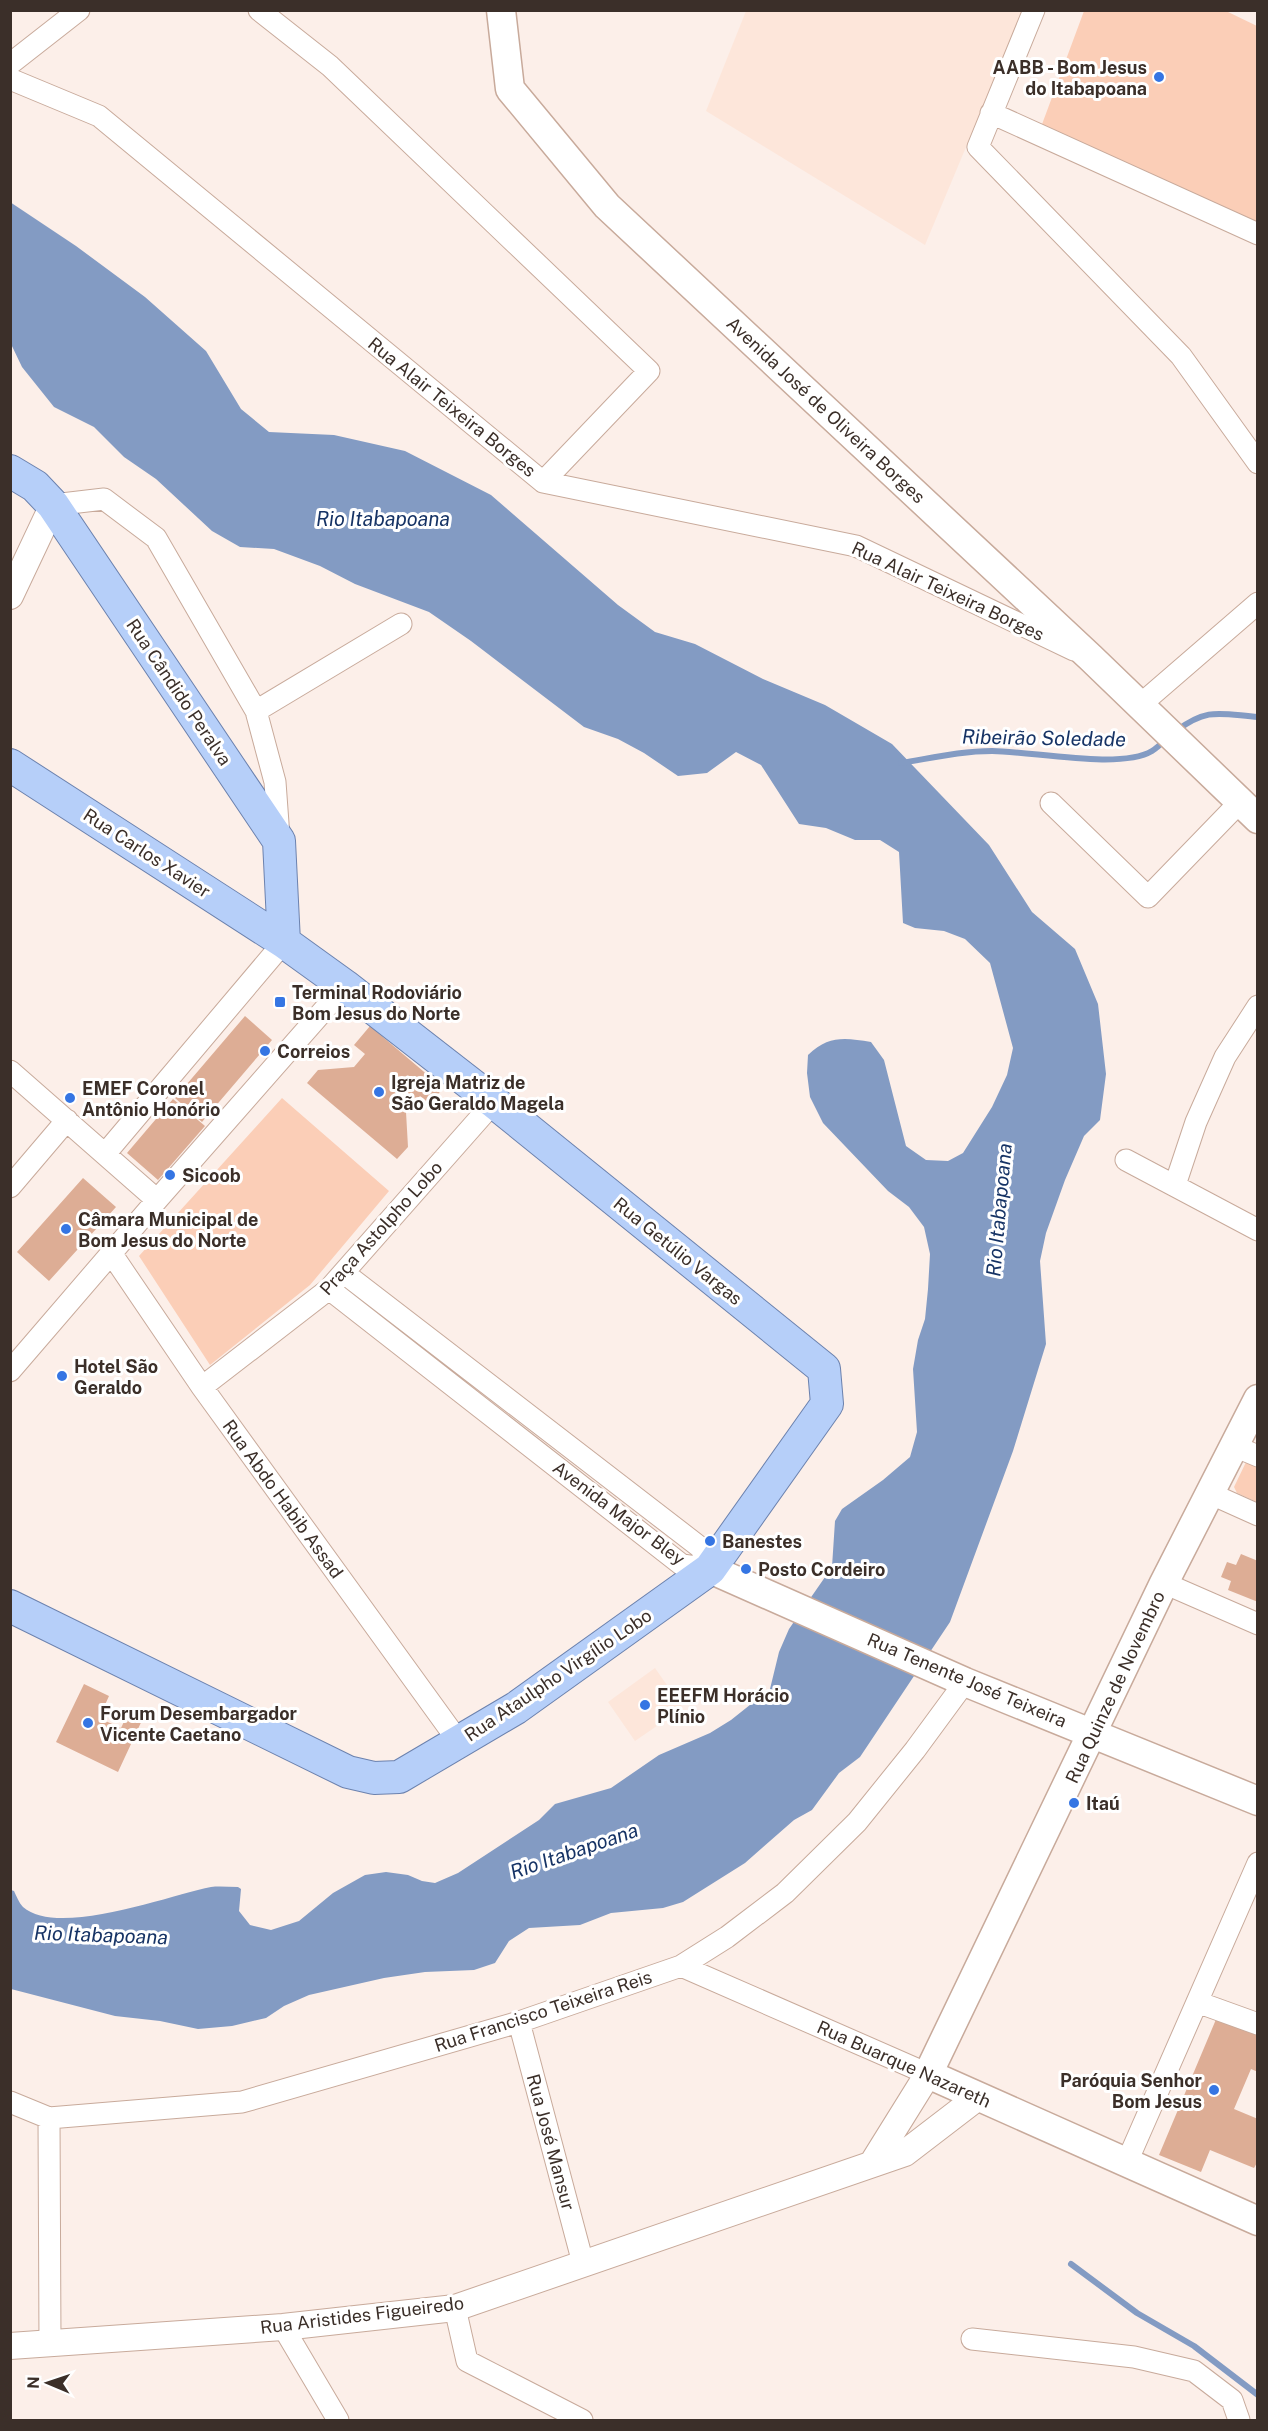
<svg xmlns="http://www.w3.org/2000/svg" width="1268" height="2431" viewBox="0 0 1268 2431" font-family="'Public Sans',sans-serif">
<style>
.built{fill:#fde6da}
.green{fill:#fbceb7}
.water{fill:#839bc3}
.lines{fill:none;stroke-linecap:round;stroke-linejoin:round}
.stream{stroke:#839bc3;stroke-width:6}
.building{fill:#ddad95}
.minor-casing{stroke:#c8aa9b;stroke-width:23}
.tertiary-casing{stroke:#c8aa9b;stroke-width:28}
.secondary-casing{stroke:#c8aa9b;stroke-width:31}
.primary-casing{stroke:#6c82ae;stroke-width:34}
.minor{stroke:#fff;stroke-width:21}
.tertiary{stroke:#fff;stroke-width:26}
.secondary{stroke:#fff;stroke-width:28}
.primary{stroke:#b6cff9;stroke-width:32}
.poi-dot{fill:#3575e3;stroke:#fff;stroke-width:2}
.labels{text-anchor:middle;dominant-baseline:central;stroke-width:6;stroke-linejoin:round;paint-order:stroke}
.poi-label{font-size:18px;font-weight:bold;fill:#3b2f29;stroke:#fff;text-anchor:start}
.street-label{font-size:18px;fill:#3b2f29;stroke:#fff}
.water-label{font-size:20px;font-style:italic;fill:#163365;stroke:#fff}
</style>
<rect width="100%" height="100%" fill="#fcefe9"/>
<path class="built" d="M 746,11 L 1023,11 L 925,245 L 706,111 Z
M 655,1668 L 683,1708 L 635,1741 L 608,1702 Z"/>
<path class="green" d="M 1084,11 L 1226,11 L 1257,26 L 1257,228 L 1041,127 Z
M 282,1098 L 389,1191 L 310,1285 L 210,1365 L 139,1256 Z
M 1257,1459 L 1257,1502 L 1237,1493 L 1234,1487 L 1247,1460 Z"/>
<path class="water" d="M 10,202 L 76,246 L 145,297 L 206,351 L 241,409 L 269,432 L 334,435 L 405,451 L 491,495 L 618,605 L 655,632 L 695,644 L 763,679 L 825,705 L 892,744 L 989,845 L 1032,912 L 1075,949 L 1098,1004 L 1106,1074 L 1100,1120 L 1084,1136 L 1065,1180 L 1046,1233 L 1040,1261 L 1046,1344 L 1013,1451 L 950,1622 L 860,1757 L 839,1773 L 812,1810 L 794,1820 L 745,1863 L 683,1902 L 663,1908 L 611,1913 L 580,1925 L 529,1928 L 509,1941 L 495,1963 L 474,1970 L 425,1972 L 384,1978 L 309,1995 L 284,2006 L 266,2018 L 232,2026 L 198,2029 L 160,2021 L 115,2016 L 11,1989 L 11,1890 L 14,1891 C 16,1895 19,1903 23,1907 C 58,1938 170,1895 211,1887 C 219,1886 229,1887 238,1887 L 241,1889 L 239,1911 L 250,1925 L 271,1930 L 299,1921 L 333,1893 L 365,1875 L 386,1872 L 408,1875 L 422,1881 L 435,1883 L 458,1873 L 539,1820 L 555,1804 L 611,1788 L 659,1755 L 710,1733 L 731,1720 L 770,1689 L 779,1652 L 789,1629 L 832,1567 L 835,1521 L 842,1509 L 883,1480 L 910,1457 L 917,1432 L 913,1369 L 918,1340 L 925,1319 L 928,1289 L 930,1254 L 924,1227 L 909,1207 L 888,1191 L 823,1123 L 810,1097 L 807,1073 L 808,1055 C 829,1035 845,1038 871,1042 L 884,1060 L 906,1146 L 926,1160 L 948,1161 L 963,1153 L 992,1107 L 1007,1075 L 1013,1048 L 990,963 L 965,939 L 944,931 L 915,928 L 903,923 L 899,852 L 880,840 L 855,840 L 826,828 L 799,824 L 761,765 L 736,752 L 707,773 L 678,776 L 644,753 L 618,739 L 584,727 L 471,641 L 429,612 L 355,584 L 320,566 L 274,549 L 240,547 L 212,531 L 156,479 L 124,457 L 94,427 L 54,407 L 22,367 L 11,344 Z"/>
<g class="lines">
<path class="stream" d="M 1176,731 C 1208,707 1220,714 1258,717
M 901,763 C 932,758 961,751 992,751 C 1031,751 1120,770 1152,751 C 1157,748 1162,743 1166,739
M 1071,2264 L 1137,2313 L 1194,2346 L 1258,2395"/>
</g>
<path class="building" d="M 245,1016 L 272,1040 L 202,1122 L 175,1098 Z
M 370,1026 L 443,1088 L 430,1104 L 420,1096 L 406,1112 L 408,1147 L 397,1159 L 307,1083 L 318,1070 L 354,1067 L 365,1054 L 354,1045 Z
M 173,1099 L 205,1126 L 158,1180 L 127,1153 Z
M 83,1178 L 116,1207 L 49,1281 L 17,1252 Z
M 1241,1554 L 1258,1561 L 1258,1602 L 1228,1590 L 1231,1581 L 1221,1577 L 1227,1562 L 1236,1565 Z
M 84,1684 L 109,1696 L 99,1718 L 121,1728 L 130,1709 L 144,1716 L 118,1772 L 56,1742 Z
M 1217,2017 L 1258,2034 L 1258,2072 L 1251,2069 L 1234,2109 L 1258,2119 L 1258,2161 L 1254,2168 L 1210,2150 L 1201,2172 L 1159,2155 Z"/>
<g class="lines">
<defs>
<path id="minor" d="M 259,10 L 330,66 L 649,371 L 543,482
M 1034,10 L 978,147 L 1181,356 L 1258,463
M 10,64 L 79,10
M 10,79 L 99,116 L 543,482 L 856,546 L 1074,650
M 991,113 L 1258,234
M 53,505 L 104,499 L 156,538 L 256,711 L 275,782 L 279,837
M 1140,705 L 1258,603
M 256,711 L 401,624
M 1051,803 L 1148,897 L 1240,802
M 10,1071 L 157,1200
M 105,1154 L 284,942
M 1126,1160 L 1258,1230
M 1175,1185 L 1196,1122 L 1225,1057 L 1258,1006
M 10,1187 L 67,1120
M 111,1253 L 202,1387 L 459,1742
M 344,1273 L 701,1548 L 710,1569
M 329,1289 L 682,1565 L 710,1569
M 10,1371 L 157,1200 L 345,986
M 202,1387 L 329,1289 L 494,1102
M 1234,1446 L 1258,1456
M 1209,1493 L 1258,1515
M 1164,1583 L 1258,1624
M 681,1966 L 928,2074
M 1197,2002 L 1258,2024
M 519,2022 L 583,2263
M 10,2102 L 49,2118 L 242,2102 L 519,2022 L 681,1966 L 727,1937 L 785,1893 L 857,1822 L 915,1750 L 965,1682
M 49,2118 L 50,2343
M 1126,2164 L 1258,1863
M 455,2308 L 467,2361 L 582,2420
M 283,2327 L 338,2420
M 972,2339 L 1134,2357 L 1194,2371 L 1232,2400 L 1239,2420"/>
<path id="tertiary" d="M 10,596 L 53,505
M 872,2164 L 928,2074
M 10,2346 L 283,2327 L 455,2308 L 905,2153 L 978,2097"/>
<path id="secondary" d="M 501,10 L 510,89 L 607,206 L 1091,658 L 1258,819
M 1258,1399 L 1164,1583 L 928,2074 L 1258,2221
M 710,1569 L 965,1682 L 1258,1801"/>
<path id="primary" d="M 10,471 L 35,486 L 53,505 L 279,841 L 284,942
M 10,765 L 284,942 L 345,986 L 494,1102 L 824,1369 L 827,1404 L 710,1569 L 516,1708 L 399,1777 L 374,1778 L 348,1772 L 10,1606"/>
</defs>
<use href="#minor" class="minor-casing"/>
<use href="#tertiary" class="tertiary-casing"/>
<use href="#secondary" class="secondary-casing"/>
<use href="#primary" class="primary-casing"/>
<use href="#minor" class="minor"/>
<use href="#tertiary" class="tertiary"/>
<use href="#secondary" class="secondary"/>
<use href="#primary" class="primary"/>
</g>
<g class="poi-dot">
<circle cx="1159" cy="77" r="6"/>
<rect x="274" y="996" width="12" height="12" rx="3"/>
<circle cx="265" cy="1051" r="6"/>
<circle cx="379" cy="1092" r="6"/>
<circle cx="70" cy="1098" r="6"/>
<circle cx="170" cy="1175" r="6"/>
<circle cx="66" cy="1229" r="6"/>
<circle cx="62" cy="1376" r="6"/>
<circle cx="710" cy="1541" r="6"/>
<circle cx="746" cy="1569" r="6"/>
<circle cx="645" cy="1705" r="6"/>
<circle cx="88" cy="1723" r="6"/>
<circle cx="1074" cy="1803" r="6"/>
<circle cx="1214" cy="2090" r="6"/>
</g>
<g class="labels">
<g class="poi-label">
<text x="1147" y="67" text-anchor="end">AABB - Bom Jesus<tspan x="1147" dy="21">do Itabapoana</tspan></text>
<text x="292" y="992">Terminal Rodoviário<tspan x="292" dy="21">Bom Jesus do Norte</tspan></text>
<text x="277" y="1051">Correios</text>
<text x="391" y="1082">Igreja Matriz de<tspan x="391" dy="21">São Geraldo Magela</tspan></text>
<text x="82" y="1088">EMEF Coronel<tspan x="82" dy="21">Antônio Honório</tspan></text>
<text x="182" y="1175">Sicoob</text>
<text x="78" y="1219">Câmara Municipal de<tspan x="78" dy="21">Bom Jesus do Norte</tspan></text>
<text x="74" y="1366">Hotel São<tspan x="74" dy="21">Geraldo</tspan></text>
<text x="722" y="1541">Banestes</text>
<text x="758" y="1569">Posto Cordeiro</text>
<text x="657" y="1695">EEEFM Horácio<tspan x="657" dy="21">Plínio</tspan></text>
<text x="100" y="1713">Forum Desembargador<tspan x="100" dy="21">Vicente Caetano</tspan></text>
<text x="1086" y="1803">Itaú</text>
<text x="1202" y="2080" text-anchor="end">Paróquia Senhor<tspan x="1202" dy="21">Bom Jesus</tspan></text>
</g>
<g class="street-label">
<text transform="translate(452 407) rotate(39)">Rua Alair Teixeira Borges</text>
<text transform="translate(826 410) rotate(43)">Avenida José de Oliveira Borges</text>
<text transform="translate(948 591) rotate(25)">Rua Alair Teixeira Borges</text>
<text transform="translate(179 692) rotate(56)">Rua Cândido Peralva</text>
<text transform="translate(147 853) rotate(33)">Rua Carlos Xavier</text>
<text transform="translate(381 1228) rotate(-48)">Praça Astolpho Lobo</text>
<text transform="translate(678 1251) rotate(39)">Rua Getúlio Vargas</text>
<text transform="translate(283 1499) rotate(54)">Rua Abdo Habib Assad</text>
<text transform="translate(619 1513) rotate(37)">Avenida Major Bley</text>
<text transform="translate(558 1675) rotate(-34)">Rua Ataulpho Virgílio Lobo</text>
<text transform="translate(967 1680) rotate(23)">Rua Tenente José Teixeira</text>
<text transform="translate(1115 1687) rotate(-65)">Rua Quinze de Novembro</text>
<text transform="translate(543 2011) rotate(-18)">Rua Francisco Teixeira Reis</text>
<text transform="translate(904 2064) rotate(24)">Rua Buarque Nazareth</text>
<text transform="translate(551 2142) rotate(75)">Rua José Mansur</text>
<text transform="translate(362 2315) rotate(-7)">Rua Aristides Figueiredo</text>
</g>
<g class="water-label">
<text x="383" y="519">Rio Itabapoana</text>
<text transform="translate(1044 738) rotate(1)">Ribeirão Soledade</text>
<text transform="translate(999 1210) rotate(-85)">Rio Itabapoana</text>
<text transform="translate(574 1851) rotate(-19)">Rio Itabapoana</text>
<text transform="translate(101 1935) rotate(2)">Rio Itabapoana</text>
</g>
</g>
<rect width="1268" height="2431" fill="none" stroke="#3b2f29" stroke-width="24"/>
<g transform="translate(48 2383) rotate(272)" stroke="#ffffff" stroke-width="4.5" paint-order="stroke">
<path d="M0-4.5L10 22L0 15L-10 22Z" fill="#3b2f29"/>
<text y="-9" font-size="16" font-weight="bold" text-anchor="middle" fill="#3b2f29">N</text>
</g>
</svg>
